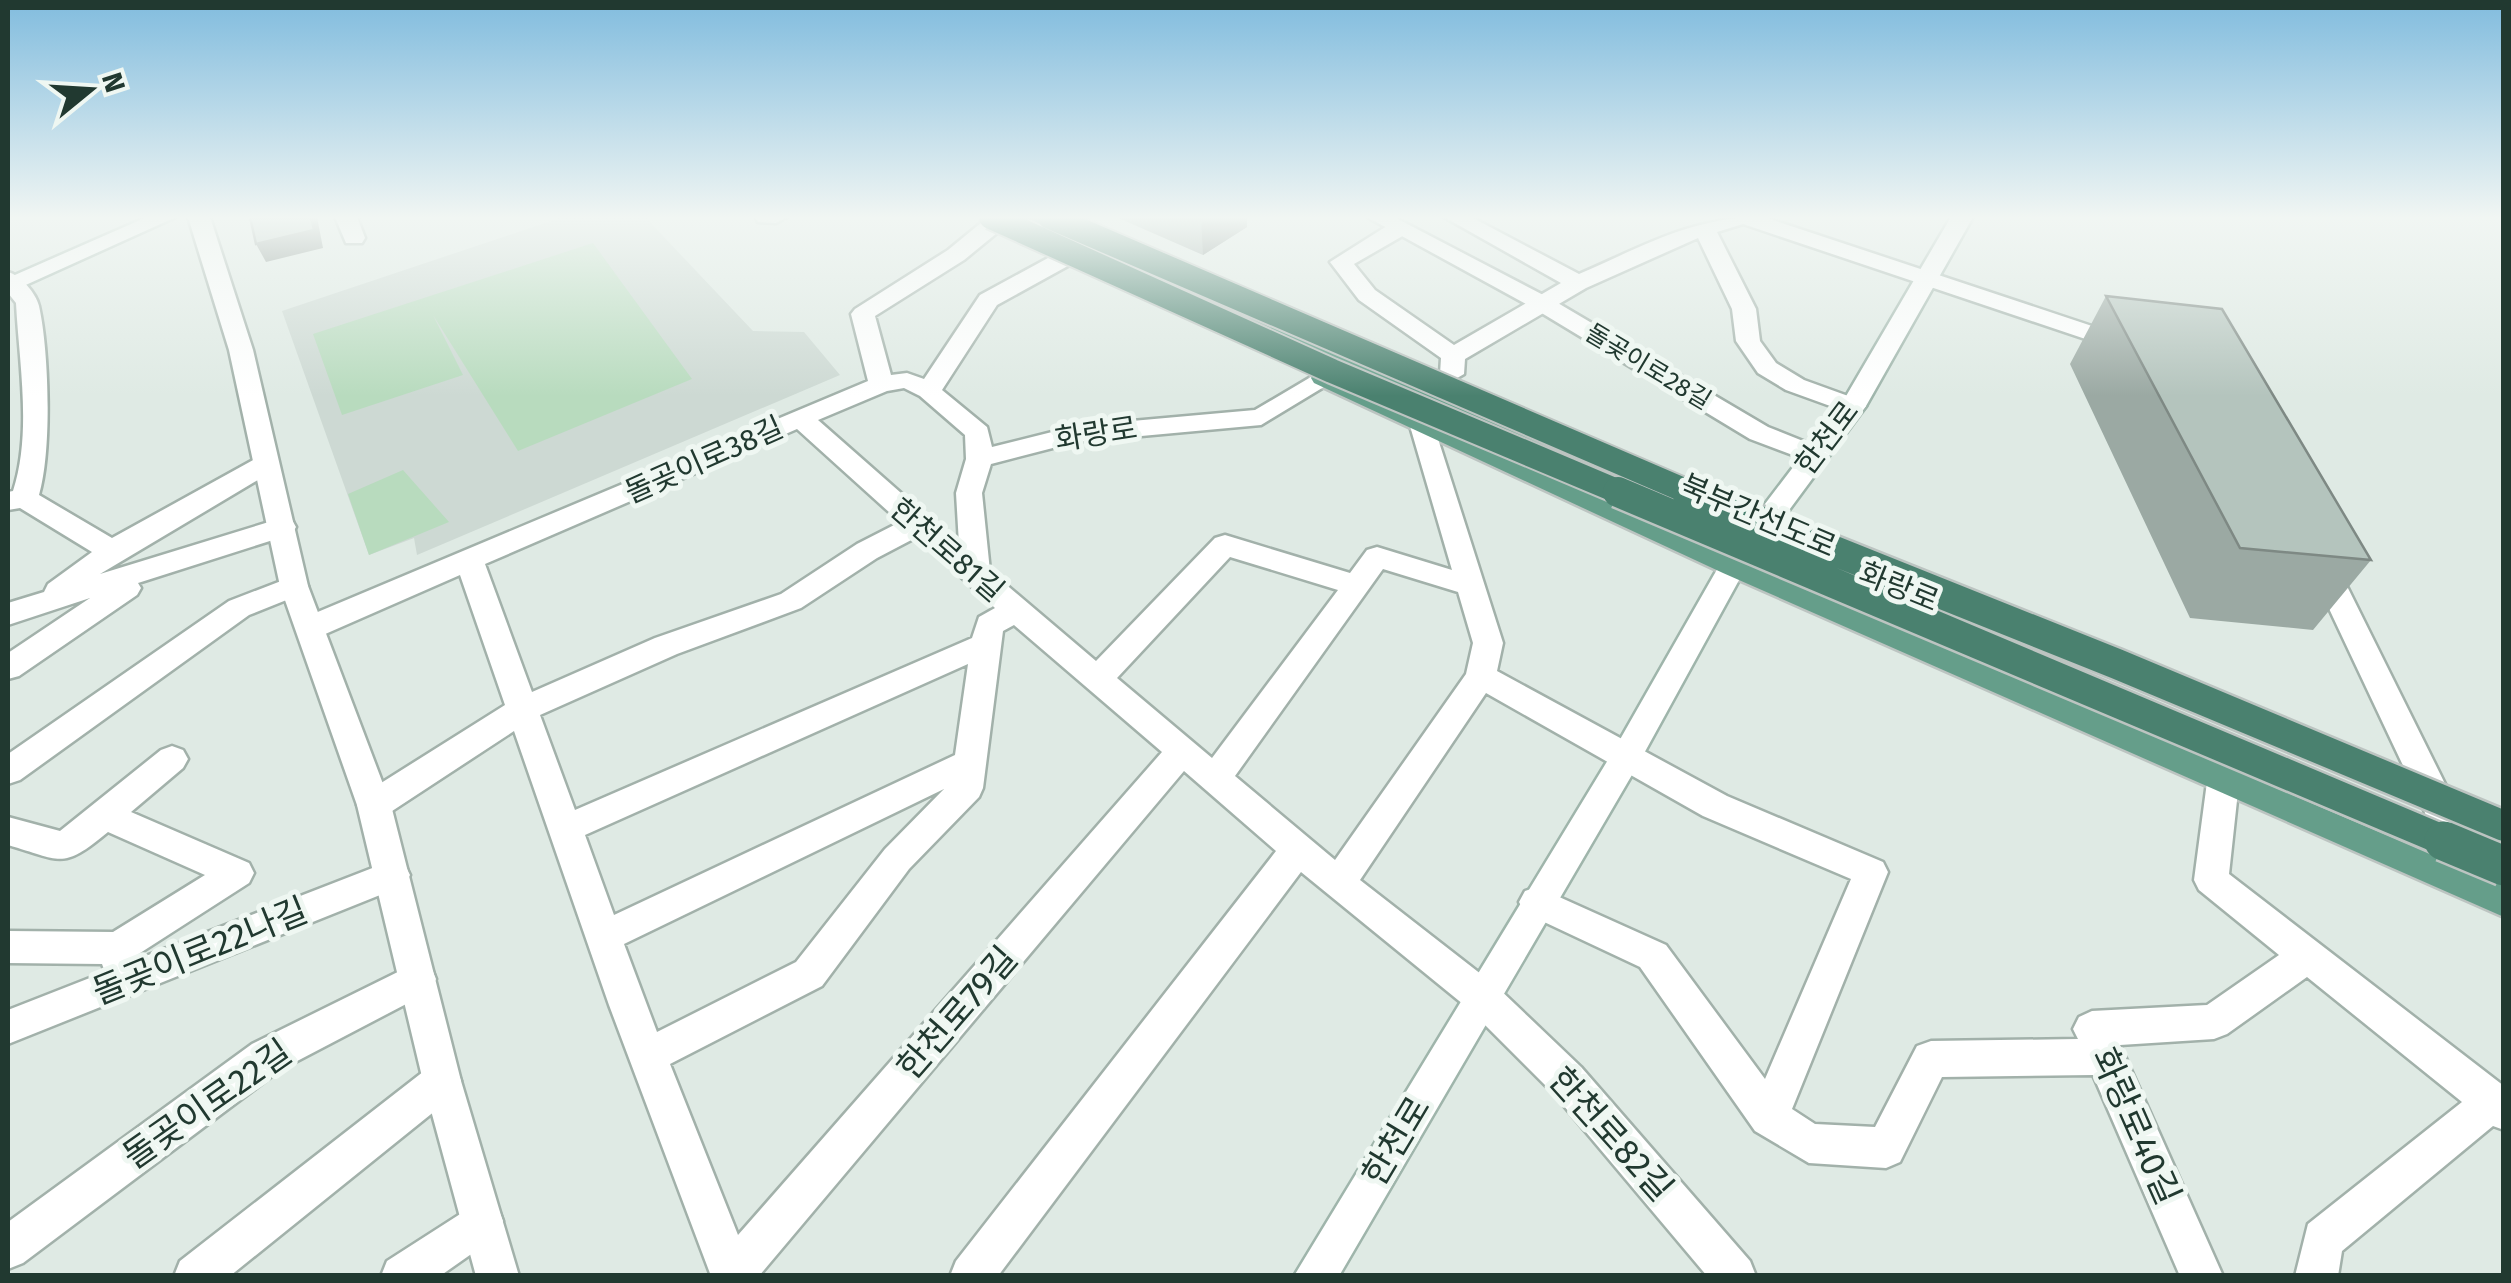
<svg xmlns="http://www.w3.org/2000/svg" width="2511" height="1283" viewBox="0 0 2511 1283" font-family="'Fira Sans','Noto Sans KR',sans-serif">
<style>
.built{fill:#cdd9d3}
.green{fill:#b8dbbe}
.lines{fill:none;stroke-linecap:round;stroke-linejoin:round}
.minor-casing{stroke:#a2b1aa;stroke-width:5}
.tertiary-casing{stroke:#a2b1aa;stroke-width:5}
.secondary-casing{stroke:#9fb5ab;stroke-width:5}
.primary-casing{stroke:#bcc4c1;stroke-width:5}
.minor{fill:#fff;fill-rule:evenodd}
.tertiary{fill:#fff;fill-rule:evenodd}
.secondary{fill:#fff;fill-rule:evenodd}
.primary{fill:#659e8a;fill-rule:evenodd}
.trunk-bridge-far2-casing{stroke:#bcc4c1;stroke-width:28;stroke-linecap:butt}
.trunk-bridge-far1-casing{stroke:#bcc4c1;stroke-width:35;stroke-linecap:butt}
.trunk-bridge-casing{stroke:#bcc4c1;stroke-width:44;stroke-linecap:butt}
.trunk-bridge-far2{stroke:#4a816f;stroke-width:24}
.trunk-bridge-far1{stroke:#4a816f;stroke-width:30}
.trunk-bridge{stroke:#4a816f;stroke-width:39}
.wall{fill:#9ba9a3}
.shaded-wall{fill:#7e8984}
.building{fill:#b4c4bd;stroke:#7e8984;stroke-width:2.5}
.labels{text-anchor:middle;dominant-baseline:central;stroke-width:10;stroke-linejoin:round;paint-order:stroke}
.far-street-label{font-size:25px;fill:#213930;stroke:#eff7f2}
.street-label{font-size:30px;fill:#213930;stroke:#eff7f2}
.near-street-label{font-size:35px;fill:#213930;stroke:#eff7f2}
</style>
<rect width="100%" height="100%" fill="#dfeae4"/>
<path class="built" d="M 563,217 L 645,217 L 753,331 L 804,332 L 840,375 L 417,555 L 414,538 L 369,555 L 282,311 Z"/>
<path class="green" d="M 593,243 L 692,379 L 518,451 L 433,315 L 463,375 L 342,415 L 313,334 Z
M 403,470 L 449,522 L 369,555 L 348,494 Z"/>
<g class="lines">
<defs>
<path id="minor" d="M 335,217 L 357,217 L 365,238 L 362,243 L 346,243 Z
M 755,217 L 787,217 L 776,223 L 758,222 Z
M 996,217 L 1006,223 L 1003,228 L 964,260 L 875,316 L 891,375 L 907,373 L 924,379 L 980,295 L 1059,252 L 1075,252 L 1078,257 L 1075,262 L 997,305 L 942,390 L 987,427 L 992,447 L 1076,426 L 1255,410 L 1316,374 L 1325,372 L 1337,379 L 1261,425 L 1076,442 L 991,464 L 982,493 L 990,571 L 1096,661 L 1215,538 L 1225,535 L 1350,573 L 1367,550 L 1377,547 L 1452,570 L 1410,426 L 1423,418 L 1432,420 L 1503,643 L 1497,671 L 1727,796 L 1883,862 L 1888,872 L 1792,1109 L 1815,1124 L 1875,1127 L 1917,1046 L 1931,1041 L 2078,1039 L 2073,1029 L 2079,1017 L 2092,1011 L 2207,1005 L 2279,955 L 2199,890 L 2194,880 L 2207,782 L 2211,773 L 2223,769 L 2235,773 L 2239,782 L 2229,874 L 2504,1086 L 2504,1130 L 2493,1126 L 2342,1251 L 2338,1276 L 2295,1276 L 2308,1224 L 2462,1102 L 2307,977 L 2227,1034 L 2214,1039 L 2120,1045 L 2223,1276 L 2180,1276 L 2093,1075 L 1942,1077 L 1900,1162 L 1886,1168 L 1809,1163 L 1755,1131 L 1640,967 L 1525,913 L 1519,902 L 1525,891 L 1537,887 L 1666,945 L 1765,1079 L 1851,879 L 1703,816 L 1486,693 L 1360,880 L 1495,985 L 1581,1067 L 1750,1261 L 1756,1276 L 1707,1276 L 1553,1093 L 1469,1009 L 1301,872 L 998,1276 L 950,1276 L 956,1261 L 1276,851 L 1184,771 L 759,1276 L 711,1276 L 609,1005 L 514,731 L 386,815 L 374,819 L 362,815 L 357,805 L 362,795 L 505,705 L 460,575 L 323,635 L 312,638 L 301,635 L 297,627 L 301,619 L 868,381 L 851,314 L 855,309 L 948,250 L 987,218 ZM 904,388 L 920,396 L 965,435 L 966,459 L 956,493 L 959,544 L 818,420 L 887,391 ZM 797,429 L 900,522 L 857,544 L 781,594 L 655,638 L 532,692 L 485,564 ZM 917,537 L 995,608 L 979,617 L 972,638 L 575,810 L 540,715 L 677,654 L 801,608 L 877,558 ZM 1230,557 L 1338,590 L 1212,758 L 1117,678 ZM 1383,569 L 1458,592 L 1473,643 L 1466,674 L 1335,860 L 1235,776 ZM 1014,625 L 1162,752 L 738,1235 L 670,1064 L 822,986 L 909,869 L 979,797 L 983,788 L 1003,631 ZM 968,664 L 955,755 L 614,915 L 585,835 ZM 944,789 L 885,849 L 796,962 L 657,1032 L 624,944 Z
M 1444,217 L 1471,217 L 1579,274 C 1644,246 1691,217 1764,217 L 2134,340 L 2138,345 L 2126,352 L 2118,350 L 1743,224 L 1717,232 L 1756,309 L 1760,341 L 1776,363 L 1804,380 L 1862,401 L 1866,406 L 1862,411 L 1844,411 L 1786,390 L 1758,373 L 1736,341 L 1732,309 L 1698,238 L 1586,288 L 1465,359 L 1464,374 L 1452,381 L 1440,374 L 1441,358 L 1359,300 L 1330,262 L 1390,224 L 1406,224 L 1409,229 L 1406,234 L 1354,264 L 1375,290 L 1454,345 L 1561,283 Z
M 8,272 C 20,275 36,293 39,306 C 49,351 52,451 39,495 L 112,538 L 255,459 L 273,459 L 277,465 L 273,471 L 100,574 L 282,518 L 292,520 L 296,527 L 292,534 L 138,583 L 141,588 L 137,595 L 19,676 L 8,679 L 8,653 L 90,598 L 8,625 L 8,603 L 44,592 L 48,584 L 92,552 L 20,508 L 8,510 L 8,492 L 13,491 C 32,433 19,363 16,303 L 8,293 Z
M 2322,554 L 2332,557 L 2336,564 L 2458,810 L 2473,859 L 2468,869 L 2456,873 L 2444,869 L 2424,810 L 2308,564 L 2312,557 Z
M 294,576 L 304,579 L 308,586 L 304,593 L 249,615 L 20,780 L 8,784 L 8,754 L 229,601 Z
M 172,746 L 183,750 L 188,759 L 183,768 L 131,812 L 249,863 L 254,873 L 249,883 L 137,955 L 138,959 L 393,860 L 405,865 L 410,875 L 405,885 L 8,1044 L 8,1010 L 105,972 L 102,964 L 8,963 L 8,931 L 113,932 L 205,875 L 108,832 C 62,870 63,861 8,845 L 8,817 L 60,831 L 161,750 Z
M 418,962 L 431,967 L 436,979 L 431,991 L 280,1070 L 23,1263 L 8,1269 L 8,1222 L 252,1044 Z
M 442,1062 L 456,1068 L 461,1081 L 456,1094 L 230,1276 L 174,1276 L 180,1261 L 428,1068 Z
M 482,1200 L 497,1206 L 503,1221 L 497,1236 L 440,1276 L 381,1276 L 387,1261 Z"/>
<path id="tertiary" d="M 188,217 L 210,217 L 253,350 L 308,586 L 391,805 L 461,1081 L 519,1276 L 476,1276 L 423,1081 L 357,805 L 280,586 L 229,350 Z
M 1367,217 L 1394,217 L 1551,299 L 1768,427 L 1823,449 L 1827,455 L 1814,463 L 1750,439 L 1535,309 Z"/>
<path id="secondary" d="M 147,217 L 176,217 L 8,293 L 8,278 Z
M 1951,217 L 1973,217 L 1866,406 L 1744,571 L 1636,768 L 1339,1276 L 1294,1276 L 1614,750 L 1723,559 L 1842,403 Z"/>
<path id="primary" d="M 1008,217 L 1037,217 L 1456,400 L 1617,463 L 1621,469 L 1608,478 L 1599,475 L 1438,410 Z
M 1323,371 L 1743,559 L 2504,886 L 2504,917 L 1723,573 L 1314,383 L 1311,378 L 1314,373 Z"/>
</defs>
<use href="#minor" class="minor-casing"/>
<use href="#tertiary" class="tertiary-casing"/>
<use href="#secondary" class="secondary-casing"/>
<use href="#primary" class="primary-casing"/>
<use href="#minor" class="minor"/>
<use href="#tertiary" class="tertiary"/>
<use href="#secondary" class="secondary"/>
<use href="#primary" class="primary"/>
<defs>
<path id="trunk-bridge-far2" d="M 991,217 L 1332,371 L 1624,494
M 1050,217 L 1693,494"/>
<path id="trunk-bridge-far1" d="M 1618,492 L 2450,843
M 1687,492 L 2117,664 L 2504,826"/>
<path id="trunk-bridge" d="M 2444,841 L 2504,866"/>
</defs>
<use href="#trunk-bridge-far2" class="trunk-bridge-far2-casing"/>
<use href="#trunk-bridge-far1" class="trunk-bridge-far1-casing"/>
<use href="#trunk-bridge" class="trunk-bridge-casing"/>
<use href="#trunk-bridge-far2" class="trunk-bridge-far2"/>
<use href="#trunk-bridge-far1" class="trunk-bridge-far1"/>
<use href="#trunk-bridge" class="trunk-bridge"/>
</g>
<path class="wall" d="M 1116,217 L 1247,217 L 1247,227 L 1203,255 Z
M 2106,296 L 2371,560 L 2313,630 L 2190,618 L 2070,364 Z"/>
<path class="shaded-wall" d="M 311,217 L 317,217 L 323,248 L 266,262 L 256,244 Z
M 1201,217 L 1247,217 L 1247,227 L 1203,255 Z"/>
<path class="building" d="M 250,217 L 311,217 L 314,230 L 256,244 Z
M 2106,296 L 2222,309 L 2371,560 L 2240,548 Z"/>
<linearGradient id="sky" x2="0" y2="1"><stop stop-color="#81bcde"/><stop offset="0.55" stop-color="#f1f6f3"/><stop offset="1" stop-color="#f1f6f3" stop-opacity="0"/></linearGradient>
<rect width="2511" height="396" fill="url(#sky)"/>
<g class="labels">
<g class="far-street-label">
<text transform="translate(1648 367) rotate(31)">돌곶이로28길</text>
</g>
<g class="street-label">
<text transform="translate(1096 434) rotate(-9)">화랑로</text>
<text transform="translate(1827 438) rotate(-53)">한천로</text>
<text transform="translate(704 460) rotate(-24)">돌곶이로38길</text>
<text transform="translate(1758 516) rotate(23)">북부간선도로</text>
<text transform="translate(947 550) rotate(41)">한천로81길</text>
<text transform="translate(1899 587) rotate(22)">화랑로</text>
</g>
<g class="near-street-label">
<text transform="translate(200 951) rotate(-22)">돌곶이로22나길</text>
<text transform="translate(957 1013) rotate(-49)">한천로79길</text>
<text transform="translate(207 1104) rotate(-35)">돌곶이로22길</text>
<text transform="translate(2136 1126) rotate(66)">화랑로40길</text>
<text transform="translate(1611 1134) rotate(48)">한천로82길</text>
<text transform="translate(1396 1141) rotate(-59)">한천로</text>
</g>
</g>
<rect width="2511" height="1283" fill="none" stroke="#213930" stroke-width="20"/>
<g transform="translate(90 90) rotate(72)" stroke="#eff7f2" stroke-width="8" paint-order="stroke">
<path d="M0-8L18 38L0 25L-18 38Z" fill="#213930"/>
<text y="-15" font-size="28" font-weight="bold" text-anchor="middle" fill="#213930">N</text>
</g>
</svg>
